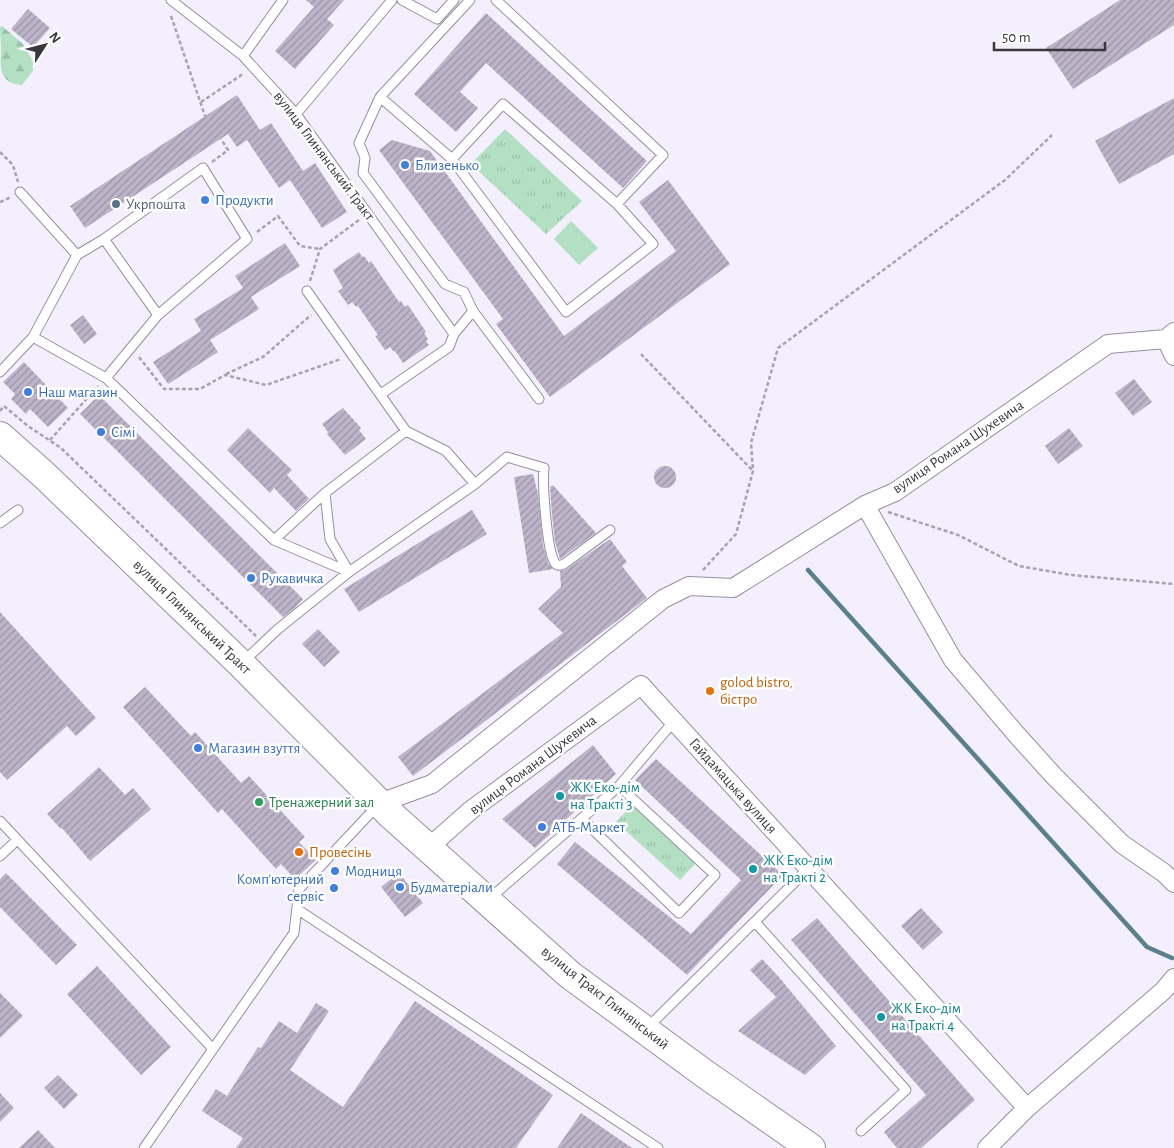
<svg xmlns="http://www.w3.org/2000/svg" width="1174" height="1148" viewBox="0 0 1174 1148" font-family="'Alegreya Sans',sans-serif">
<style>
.forest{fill:url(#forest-firs)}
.park{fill:url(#park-tufts)}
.pitch{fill:#b3dfc2}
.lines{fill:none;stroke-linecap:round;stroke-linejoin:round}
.stream{stroke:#5b808d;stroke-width:4.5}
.building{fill:url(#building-hatch)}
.service-casing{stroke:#968ea2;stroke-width:11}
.minor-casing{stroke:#968ea2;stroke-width:20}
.primary-casing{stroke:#968ea2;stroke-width:30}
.path{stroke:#a7a3ae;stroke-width:2.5;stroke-dasharray:4 2.5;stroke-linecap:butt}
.service{stroke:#fff;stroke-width:9}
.minor{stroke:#fff;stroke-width:18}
.primary{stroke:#fff;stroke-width:28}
.shop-dot{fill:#3f7fe0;stroke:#fff;stroke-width:2}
.service-dot{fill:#5c6f8a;stroke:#fff;stroke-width:2}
.food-dot{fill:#e8710a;stroke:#fff;stroke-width:2}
.culture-dot{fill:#0f9aa8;stroke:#fff;stroke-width:2}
.leisure-dot{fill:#2e9e5b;stroke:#fff;stroke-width:2}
.labels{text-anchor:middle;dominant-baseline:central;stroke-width:5;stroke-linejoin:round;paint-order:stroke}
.street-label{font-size:15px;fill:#3a373f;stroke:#fff}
.shop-label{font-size:15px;fill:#366cbe;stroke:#fff;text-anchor:start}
.service-label{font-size:15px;fill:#4e5e75;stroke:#fff;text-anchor:start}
.food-label{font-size:15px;fill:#c56008;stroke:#fff;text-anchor:start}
.culture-label{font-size:15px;fill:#0d838f;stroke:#fff;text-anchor:start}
.leisure-label{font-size:15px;fill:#27864d;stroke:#fff;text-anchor:start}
</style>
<defs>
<pattern id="forest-firs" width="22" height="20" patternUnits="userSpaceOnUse" patternTransform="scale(1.25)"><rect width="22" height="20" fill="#b3dfc2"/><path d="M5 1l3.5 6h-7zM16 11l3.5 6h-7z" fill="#9bc0a8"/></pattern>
<pattern id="park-tufts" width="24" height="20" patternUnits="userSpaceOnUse" patternTransform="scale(1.25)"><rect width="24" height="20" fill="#b3dfc2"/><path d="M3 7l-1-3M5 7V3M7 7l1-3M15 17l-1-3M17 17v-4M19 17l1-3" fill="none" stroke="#9bc0a8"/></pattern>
<pattern id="building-hatch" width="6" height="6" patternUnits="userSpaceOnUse" patternTransform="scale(1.25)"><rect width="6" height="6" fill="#bdb4c9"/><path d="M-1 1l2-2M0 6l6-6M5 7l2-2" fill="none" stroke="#9b93a5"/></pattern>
</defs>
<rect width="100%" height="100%" fill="#f4effc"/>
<path class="forest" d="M 2,26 L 23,44 L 36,67 L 22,85 C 0,84 0,68 1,51 C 1,43 0,35 0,27 Z"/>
<path class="park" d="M 505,129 L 582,201 L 546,234 L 471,164 Z
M 633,804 L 696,863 L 680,880 L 616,822 Z"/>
<path class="pitch" d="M 571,221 L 598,248 L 579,265 L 554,239 Z"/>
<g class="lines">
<path class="stream" d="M 808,570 L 1147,947 L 1172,958"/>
</g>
<path class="building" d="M 306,0 L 344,0 L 327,19 L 334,25 L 295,69 L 275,51 L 314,7 Z
M 1120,0 L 1174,0 L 1174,25 L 1073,89 L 1046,48 Z
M 28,9 L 50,28 L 33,47 L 11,29 Z
M 486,13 L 647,161 L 623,188 L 486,63 L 460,92 L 478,108 L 456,132 L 414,94 Z
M 237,95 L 260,130 L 271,123 L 303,171 L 315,163 L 347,212 L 322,228 L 290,180 L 279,188 L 247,140 L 237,147 L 228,134 L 85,228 L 70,206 Z
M 1174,98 L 1174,154 L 1119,184 L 1095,141 Z
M 392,140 L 430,151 L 564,336 L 676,251 L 639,202 L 668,180 L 730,264 L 550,397 L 496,324 L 503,319 L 379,150 Z
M 285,243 L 300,266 L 251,297 L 259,309 L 210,340 L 218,352 L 168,384 L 153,362 L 201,331 L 194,319 L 243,288 L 235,276 Z
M 359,252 L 362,257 L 364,256 L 369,263 L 371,261 L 399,302 L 401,301 L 405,307 L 408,305 L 426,332 L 424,333 L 428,339 L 426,341 L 429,345 L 403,363 L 395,351 L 394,352 L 390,347 L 385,350 L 375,336 L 378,335 L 358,306 L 356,307 L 352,302 L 348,305 L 338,291 L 343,288 L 333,270 Z
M 83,315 L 97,334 L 84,344 L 70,325 Z
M 24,362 L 68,408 L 48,427 L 30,409 L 26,414 L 11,399 L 15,394 L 3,382 Z
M 1134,379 L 1152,402 L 1133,416 L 1115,393 Z
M 99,395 L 303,599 L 295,608 L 283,617 L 80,414 Z
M 343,408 L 361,428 L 359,430 L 366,439 L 345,455 L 327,434 L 328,432 L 322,424 Z
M 248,428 L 292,470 L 287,475 L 309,499 L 296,511 L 274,488 L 270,493 L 227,450 Z
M 1069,428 L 1083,446 L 1058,464 L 1045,446 Z
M654 477a11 11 0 1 1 22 0a11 11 0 1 1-22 0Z
M 533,474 L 538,494 L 543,545 L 548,563 L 553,569 L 529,573 L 514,477 Z
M 553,485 L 596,533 L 560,559 L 555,542 L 552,515 L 550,487 Z
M 472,510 L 487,534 L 359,612 L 344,589 Z
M 610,539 L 627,562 L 622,566 L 647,598 L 413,776 L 398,757 L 563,633 L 538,609 L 561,587 L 560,571 L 567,569 Z
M 0,612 L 96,718 L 76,736 L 67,726 L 7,780 L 0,772 Z
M 318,629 L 340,652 L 324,667 L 302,644 Z
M 145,687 L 191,736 L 195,732 L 241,783 L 249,776 L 305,837 L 299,842 L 316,860 L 295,879 L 281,864 L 276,869 L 222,809 L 218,813 L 123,707 Z
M 593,745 L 616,774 L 535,848 L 502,819 Z
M 656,759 L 783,875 L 687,975 L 557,864 L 575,842 L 691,934 L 741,880 L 635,780 Z
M 99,767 L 125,795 L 133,788 L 151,809 L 90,861 L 62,828 L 61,829 L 47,814 Z
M 6,873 L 77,945 L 56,965 L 0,907 L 0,879 Z
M 399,873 L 423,903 L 405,917 L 381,887 Z
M 921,908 L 943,932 L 923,950 L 901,926 Z
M 817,918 L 975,1100 L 921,1148 L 897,1148 L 884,1132 L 926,1095 L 791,940 Z
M 762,959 L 778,976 L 836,1046 L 805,1075 L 738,1031 L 776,997 L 750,970 Z
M 97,966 L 171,1047 L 141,1075 L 67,994 Z
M 0,993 L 23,1016 L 0,1038 Z
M 415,1001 L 553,1095 L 516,1148 L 236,1148 L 243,1138 L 202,1111 L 216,1089 L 227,1096 L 258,1047 L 261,1048 L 279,1021 L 297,1033 L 316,1003 L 329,1011 L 290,1070 L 343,1107 Z
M 58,1075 L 78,1095 L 64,1109 L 44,1088 Z
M 0,1093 L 14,1108 L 0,1122 Z
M 581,1113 L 632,1148 L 557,1148 Z
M 38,1130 L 55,1148 L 19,1148 Z"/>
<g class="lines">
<defs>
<path id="service" d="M 171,0 L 243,56 L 296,114 L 454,334
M 402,0 L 437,19 L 454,0
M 243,56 L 283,0
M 380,97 L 470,0
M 296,114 L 392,0
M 452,159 L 566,312 L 653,244 L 617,204
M 203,168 L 247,239 L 158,315 L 104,239 Z
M 20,192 L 77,255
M 473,311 L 539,399
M 33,337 L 77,255 L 104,239
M 0,372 L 33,337 L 106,378 L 158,315
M 106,378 L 274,540 L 349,572 L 475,484 L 507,457 L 544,468 C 542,483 547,549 554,561 C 556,566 559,566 564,564 L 610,530
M 381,394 L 449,347 L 454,334 L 473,311 L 464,292 L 445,284 L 363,173 L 365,158 L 359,143 L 380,97 L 452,159 L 503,104 L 617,204 L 663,155 L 496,0
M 406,431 L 446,451 L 475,484
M 0,523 L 18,510
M 274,540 L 325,493
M 243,662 L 278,629 L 349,572 L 330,539 L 325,493 L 406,431 L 307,291
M 582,819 L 679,913 L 715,875 L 619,786
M 0,821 L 213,1049
M 0,856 L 17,840
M 489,899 L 619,786 L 674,721
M 297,909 L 658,1148
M 755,922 L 906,1090 L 861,1131
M 648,1027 L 808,869
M 144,1148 L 294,933 L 299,889 L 378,805"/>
<path id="minor" d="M 1166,339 L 1174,356
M 865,505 L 953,660 L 1016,734 L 1053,775 L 1122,844 L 1164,873 L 1174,883
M 380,803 L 432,784 L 663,599 L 689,586 L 733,588 L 865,505 L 895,492 L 1108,344 L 1166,339 L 1174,332
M 428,848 L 471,810 L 641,685 L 1027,1108
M 987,1148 L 1027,1108 L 1163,991 L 1174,978"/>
<path id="primary" d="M 0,436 L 43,474 L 241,664 L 389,813 L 570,975 L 705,1074 L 811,1148"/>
</defs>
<use href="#service" class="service-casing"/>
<use href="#minor" class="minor-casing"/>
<use href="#primary" class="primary-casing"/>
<path class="path" d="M 171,16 L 205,116
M 201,102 L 243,74
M 0,152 L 13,165 L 18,182
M 212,162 L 228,150 L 221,139
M 0,202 L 11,197
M 257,232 L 278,216 L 300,246 L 320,249
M 310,281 L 320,249 L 359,220
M 641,354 L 752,470
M 139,357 L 164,389 L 200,389 L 225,375 L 266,385 L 341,359
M 226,374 L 263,357 L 311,315
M 0,411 L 4,406 L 28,426 L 61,448 L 256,636
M 50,440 L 98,386
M 888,512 L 958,535 L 1019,566 L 1071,575 L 1174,584
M 703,570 L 736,534 L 753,471 L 751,443 L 778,348 L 1005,180 L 1052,135"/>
<use href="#service" class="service"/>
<use href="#minor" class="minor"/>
<use href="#primary" class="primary"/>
</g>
<g class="shop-dot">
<circle cx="405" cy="165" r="5"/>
<circle cx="205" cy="200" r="5"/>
<circle cx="28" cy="392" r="5"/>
<circle cx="101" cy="432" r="5"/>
<circle cx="251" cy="578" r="5"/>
<circle cx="198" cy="748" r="5"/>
<circle cx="542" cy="827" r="5"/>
<circle cx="335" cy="871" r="5"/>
<circle cx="400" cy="887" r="5"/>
<circle cx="334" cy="888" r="5"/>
</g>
<circle class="service-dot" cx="116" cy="204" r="5"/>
<g class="food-dot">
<circle cx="710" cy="691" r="5"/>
<circle cx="299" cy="852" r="5"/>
</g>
<g class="culture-dot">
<circle cx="560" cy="796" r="5"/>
<circle cx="753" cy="869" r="5"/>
<circle cx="881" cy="1017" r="5"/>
</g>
<circle class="leisure-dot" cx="259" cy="802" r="5"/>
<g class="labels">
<g class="street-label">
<text transform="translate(324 156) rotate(53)">вулиця Глинянський Тракт</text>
<text transform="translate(958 447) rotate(-34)">вулиця Романа Шухевича</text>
<text transform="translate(192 617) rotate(44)">вулиця Глинянський Тракт</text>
<text transform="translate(533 765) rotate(-37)">вулиця Романа Шухевича</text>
<text transform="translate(733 786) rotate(48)">Гайдамацька вулиця</text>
<text transform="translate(605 998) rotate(38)">вулиця Тракт Глинянський</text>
</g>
<g class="shop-label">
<text x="415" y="165">Близенько</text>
<text x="215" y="200">Продукти</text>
<text x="38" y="392">Наш магазин</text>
<text x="111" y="432">Сімі</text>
<text x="261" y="578">Рукавичка</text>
<text x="208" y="748">Магазин взуття</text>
<text x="552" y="827">АТБ-Маркет</text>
<text x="345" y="871">Модниця</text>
<text x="324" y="879" text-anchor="end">Комп'ютерний<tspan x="324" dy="17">сервіс</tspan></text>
<text x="410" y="887">Будматеріали</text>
</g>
<g class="service-label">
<text x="126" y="204">Укрпошта</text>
</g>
<g class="food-label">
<text x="720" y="682">golod bistro,<tspan x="720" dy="17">бістро</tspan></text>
<text x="309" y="852">Провесінь</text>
</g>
<g class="culture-label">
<text x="570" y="787">ЖК Еко-дім<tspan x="570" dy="17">на Тракті 3</tspan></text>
<text x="763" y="860">ЖК Еко-дім<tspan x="763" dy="17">на Тракті 2</tspan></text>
<text x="891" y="1008">ЖК Еко-дім<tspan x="891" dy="17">на Тракті 4</tspan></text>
</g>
<g class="leisure-label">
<text x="269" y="802">Тренажерний зал</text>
</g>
</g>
<g transform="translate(45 45) rotate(54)" stroke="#ffffff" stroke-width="4" paint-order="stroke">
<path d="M0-4L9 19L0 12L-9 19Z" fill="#3a373f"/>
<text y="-8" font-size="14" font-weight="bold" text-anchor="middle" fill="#3a373f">N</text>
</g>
<path d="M994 42v8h111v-8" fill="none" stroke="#3a373f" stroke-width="2.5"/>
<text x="1002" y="42" font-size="15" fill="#3a373f" stroke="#ffffff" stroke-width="4" paint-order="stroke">50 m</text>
</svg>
